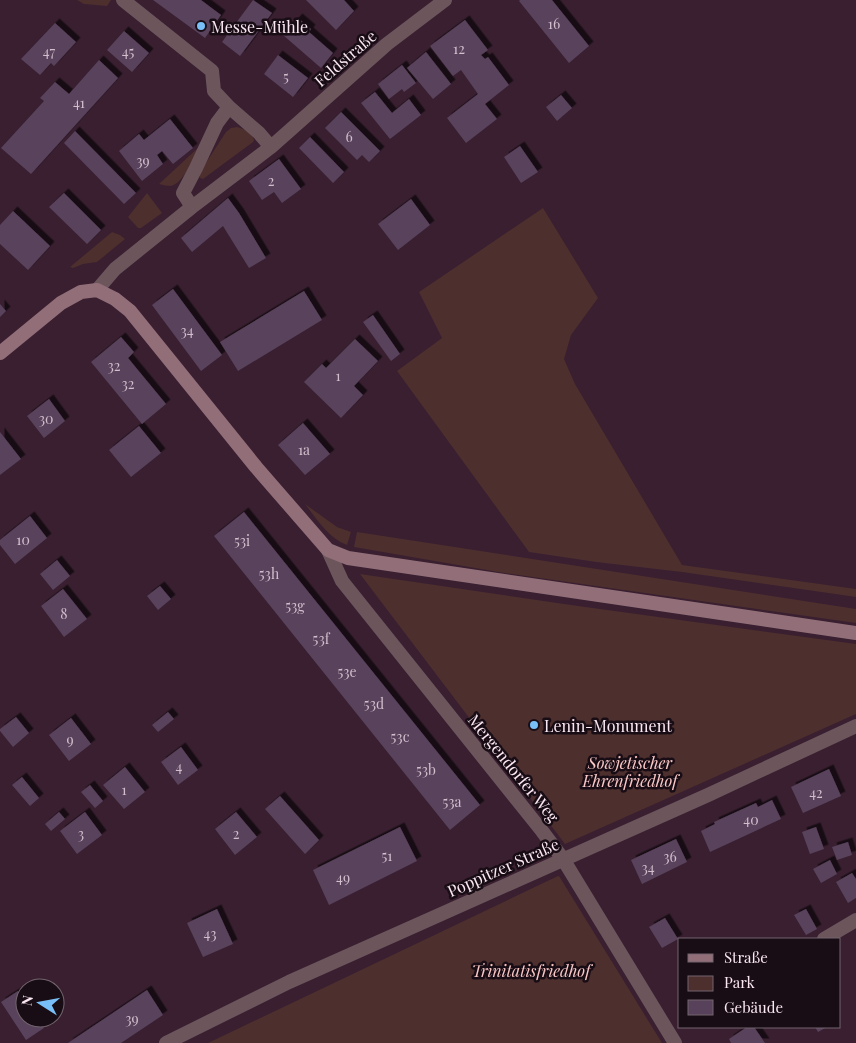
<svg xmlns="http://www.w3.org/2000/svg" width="856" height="1043" viewBox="0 0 856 1043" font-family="'Playfair Display',serif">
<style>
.green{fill:#4d2f2e}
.building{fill:#58425b;filter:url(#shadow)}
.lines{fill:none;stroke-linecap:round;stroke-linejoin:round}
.minor{stroke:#6c565c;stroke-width:14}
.secondary{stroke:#926f78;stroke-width:14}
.poi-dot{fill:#78bff7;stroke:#190d15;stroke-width:2}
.labels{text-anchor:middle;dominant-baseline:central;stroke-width:5;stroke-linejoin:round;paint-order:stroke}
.number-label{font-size:14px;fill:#d2becd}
.poi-label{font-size:16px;fill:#fbe8f3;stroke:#190d15;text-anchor:start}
.street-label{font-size:16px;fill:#fbe8f3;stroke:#190d15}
.park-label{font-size:16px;font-style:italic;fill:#fbc9c7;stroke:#190d15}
</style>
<defs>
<filter id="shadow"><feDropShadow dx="4.5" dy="-4.5" stdDeviation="0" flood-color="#0009"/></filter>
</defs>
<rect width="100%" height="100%" fill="#391f30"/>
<path class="green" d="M 77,0 L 111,0 L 107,6 L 84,4 Z
M 237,127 C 244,129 252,132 254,140 L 253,142 L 203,179 L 200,178 L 200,172 L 226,132 L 231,128 Z
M 200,146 C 195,156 183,184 171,186 C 167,186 163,185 159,184 Z
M 147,193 L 162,213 L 141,228 L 138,228 L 128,217 Z
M 543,208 L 598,298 L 571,335 L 564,359 L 575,384 L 682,565 L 856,589 L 856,597 L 682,572 L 596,562 L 529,552 L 397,371 L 442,338 L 419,292 Z
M 112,232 L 120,235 L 125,239 L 97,262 L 83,264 L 73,268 L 70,267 Z
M 305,504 L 337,527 L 351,532 L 347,545 C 328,538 317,519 305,504 Z
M 357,532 L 856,609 L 856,623 L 504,573 L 354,547 Z
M 360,574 L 571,605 L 856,644 L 856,714 L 565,844 Z
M 559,876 L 662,1043 L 208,1043 L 558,876 Z"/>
<path class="building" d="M 153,0 L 201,0 L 221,15 L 205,38 Z
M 253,0 L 272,13 L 240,56 L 222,42 Z
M 306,0 L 344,0 L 354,11 L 336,30 Z
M 520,0 L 552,0 L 589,46 L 569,63 L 519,1 Z
M 298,18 L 311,29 L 309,32 L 333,53 L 321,68 L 283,35 Z
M 465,20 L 488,50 L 481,55 L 485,59 L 488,57 L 509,85 L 485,104 L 497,119 L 466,143 L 447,118 L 478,94 L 461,70 L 453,76 L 430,46 Z
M 55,23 L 76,42 L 54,66 L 51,63 L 40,75 L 21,59 Z
M 124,31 L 149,53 L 132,72 L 107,50 Z
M 426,52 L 451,84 L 433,99 L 407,68 Z
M 278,55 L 308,78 L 293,97 L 264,74 Z
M 99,60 L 118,78 L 31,174 L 1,148 L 44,101 L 40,98 L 55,82 L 69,94 Z
M 402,65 L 416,83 L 404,92 L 402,89 L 389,99 L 378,84 Z
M 375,92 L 392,113 L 409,99 L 421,115 L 390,139 L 361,103 Z
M 561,95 L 572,108 L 557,121 L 546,107 Z
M 341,112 L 380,151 L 369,162 L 362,155 L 357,160 L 325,128 Z
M 170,119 L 193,148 L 173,164 L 162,151 L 157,155 L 163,164 L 142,181 L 119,151 L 139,134 L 144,140 Z
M 75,131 L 136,193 L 124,204 L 64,143 Z
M 310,137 L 344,172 L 333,183 L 299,148 Z
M 520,146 L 538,172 L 521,183 L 504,157 Z
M 279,159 L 301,189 L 282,203 L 274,192 L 262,200 L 249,181 Z
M 64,193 L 101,230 L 87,244 L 49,207 Z
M 228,198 L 239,213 L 266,258 L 249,268 L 223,226 L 192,252 L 181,238 Z
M 411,199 L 430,225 L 398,250 L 378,224 Z
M 13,211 L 50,246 L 28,270 L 0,244 L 0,225 Z
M 173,289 L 222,355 L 201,371 L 152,305 Z
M 304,291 L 322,320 L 238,371 L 220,342 Z
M 0,304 L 6,311 L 0,317 Z
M 373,315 L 400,354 L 391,361 L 363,322 Z
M 121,337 L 134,352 L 128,358 L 166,404 L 142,424 L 91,362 Z
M 355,339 L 378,361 L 354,386 L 363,395 L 341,418 L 304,382 L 322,364 L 326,368 Z
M 49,399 L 65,421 L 44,438 L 27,416 Z
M 303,423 L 330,454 L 305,475 L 278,445 Z
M 139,426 L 161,453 L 131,477 L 109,450 Z
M 0,432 L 21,459 L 0,475 Z
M 244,512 L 480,805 L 450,830 L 214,536 Z
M 30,516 L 47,538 L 15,564 L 0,545 L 0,540 Z
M 57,560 L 70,576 L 53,590 L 40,574 Z
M 160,586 L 171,599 L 158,610 L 147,596 Z
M 63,589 L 87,619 L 64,637 L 41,606 Z
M 168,712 L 174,719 L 158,732 L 152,725 Z
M 16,717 L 29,733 L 13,747 L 0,731 L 0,729 Z
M 71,718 L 91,744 L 69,761 L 49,735 Z
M 181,747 L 198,770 L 178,785 L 161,762 Z
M 125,767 L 145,792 L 124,809 L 103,785 Z
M 829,769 L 841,796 L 803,813 L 791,787 Z
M 22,777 L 39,798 L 30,806 L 12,785 Z
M 90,785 L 103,801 L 95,808 L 81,792 Z
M 280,796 L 319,840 L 305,854 L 265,809 Z
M 772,800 L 781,819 L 710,852 L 701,831 L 715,824 L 714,822 L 756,803 L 758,807 Z
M 59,812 L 65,819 L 51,831 L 45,824 Z
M 85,812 L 102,835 L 77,854 L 60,831 Z
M 236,812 L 257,837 L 235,855 L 215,829 Z
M 400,827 L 417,861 L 329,905 L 313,870 Z
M 816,827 L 824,849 L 810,854 L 802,832 Z
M 676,839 L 687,862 L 642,884 L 631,860 Z
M 848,842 L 852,855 L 837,860 L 832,847 Z
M 830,860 L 837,874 L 821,883 L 813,869 Z
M 852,873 L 856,879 L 856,898 L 848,903 L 836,882 Z
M 217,909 L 233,944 L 203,957 L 187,923 Z
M 806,909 L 817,929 L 806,935 L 794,915 Z
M 665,918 L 678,939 L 662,948 L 649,927 Z
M 147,990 L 163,1015 L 121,1043 L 68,1043 Z
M 18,991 L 25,1000 L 25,1018 L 37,1018 L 44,1028 L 26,1040 L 1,1002 Z
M 747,1027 L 754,1027 L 765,1043 L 731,1043 L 729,1039 Z
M 815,1027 L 827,1027 L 818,1032 Z"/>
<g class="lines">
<path class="minor" d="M 123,0 L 212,71 L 214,91 L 229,107 L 217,123 L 196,168 L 183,193 L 192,207
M 229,107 L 259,133 L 271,147
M 97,290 L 115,269 L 192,207 L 271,147 L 387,44 L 445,0
M 328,550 L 342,581 L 542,831 L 563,859 L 675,1043
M 824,939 L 856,920
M 166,1043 L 289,982 L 708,795 L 856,726"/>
<path class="secondary" d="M 0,353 L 61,303 L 81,292 L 97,290 L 115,299 L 130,311 L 256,467 L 328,550 L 348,558 L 856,633"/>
</g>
<g class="poi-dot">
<circle cx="201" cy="26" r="5"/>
<circle cx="534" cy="725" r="5"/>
</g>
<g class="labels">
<g class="number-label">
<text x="554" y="23">16</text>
<text x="459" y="48">12</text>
<text x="49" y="51">47</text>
<text x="128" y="51">45</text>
<text x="286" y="76">5</text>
<text x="79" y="102">41</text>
<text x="349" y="136">6</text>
<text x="143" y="160">39</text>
<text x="271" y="180">2</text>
<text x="187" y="330">34</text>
<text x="114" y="365">32</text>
<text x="338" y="375">1</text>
<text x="128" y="383">32</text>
<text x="46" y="418">30</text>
<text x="304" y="449">1a</text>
<text x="23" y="539">10</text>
<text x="242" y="540">53i</text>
<text x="269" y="573">53h</text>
<text x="295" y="605">53g</text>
<text x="64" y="613">8</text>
<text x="321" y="638">53f</text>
<text x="347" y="671">53e</text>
<text x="374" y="703">53d</text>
<text x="400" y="736">53c</text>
<text x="70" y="739">9</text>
<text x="179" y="766">4</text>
<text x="426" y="769">53b</text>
<text x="124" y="789">1</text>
<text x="816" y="792">42</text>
<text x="452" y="801">53a</text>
<text x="751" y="819">40</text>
<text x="81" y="833">3</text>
<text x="236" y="833">2</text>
<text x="387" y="855">51</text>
<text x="670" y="856">36</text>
<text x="648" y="867">34</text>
<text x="343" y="877">49</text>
<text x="210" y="933">43</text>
<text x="132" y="1018">39</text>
</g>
<g class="poi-label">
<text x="211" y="26">Messe-Mühle</text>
<text x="544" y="725">Lenin-Monument</text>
</g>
<g class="street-label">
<text transform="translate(345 58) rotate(-41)">Feldstraße</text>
<text transform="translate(514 768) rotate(51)">Mergendorfer Weg</text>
<text transform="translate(503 867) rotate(-24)">Poppitzer Straße</text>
</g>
<g class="park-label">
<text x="630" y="762">Sowjetischer<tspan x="630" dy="18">Ehrenfriedhof</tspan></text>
<text x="531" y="970">Trinitatisfriedhof</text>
</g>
</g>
<rect x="678" y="938" width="162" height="90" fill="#190d15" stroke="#73656e"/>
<rect x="688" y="954" width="25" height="8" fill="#926f78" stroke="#73656e"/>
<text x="724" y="963" font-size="15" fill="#fbe8f3">Straße</text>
<rect x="688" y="976" width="25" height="15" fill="#4d2f2e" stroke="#73656e"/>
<text x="724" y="988" font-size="15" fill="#fbe8f3">Park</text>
<rect x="688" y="1000" width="25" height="15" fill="#58425b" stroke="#73656e"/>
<text x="724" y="1013" font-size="15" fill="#fbe8f3">Gebäude</text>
<g transform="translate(40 1003) rotate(281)"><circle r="24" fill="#190d15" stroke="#73656e"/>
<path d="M0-4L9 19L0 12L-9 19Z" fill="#78bff7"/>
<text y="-8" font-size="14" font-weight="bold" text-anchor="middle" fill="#fbe8f3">N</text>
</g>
</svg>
